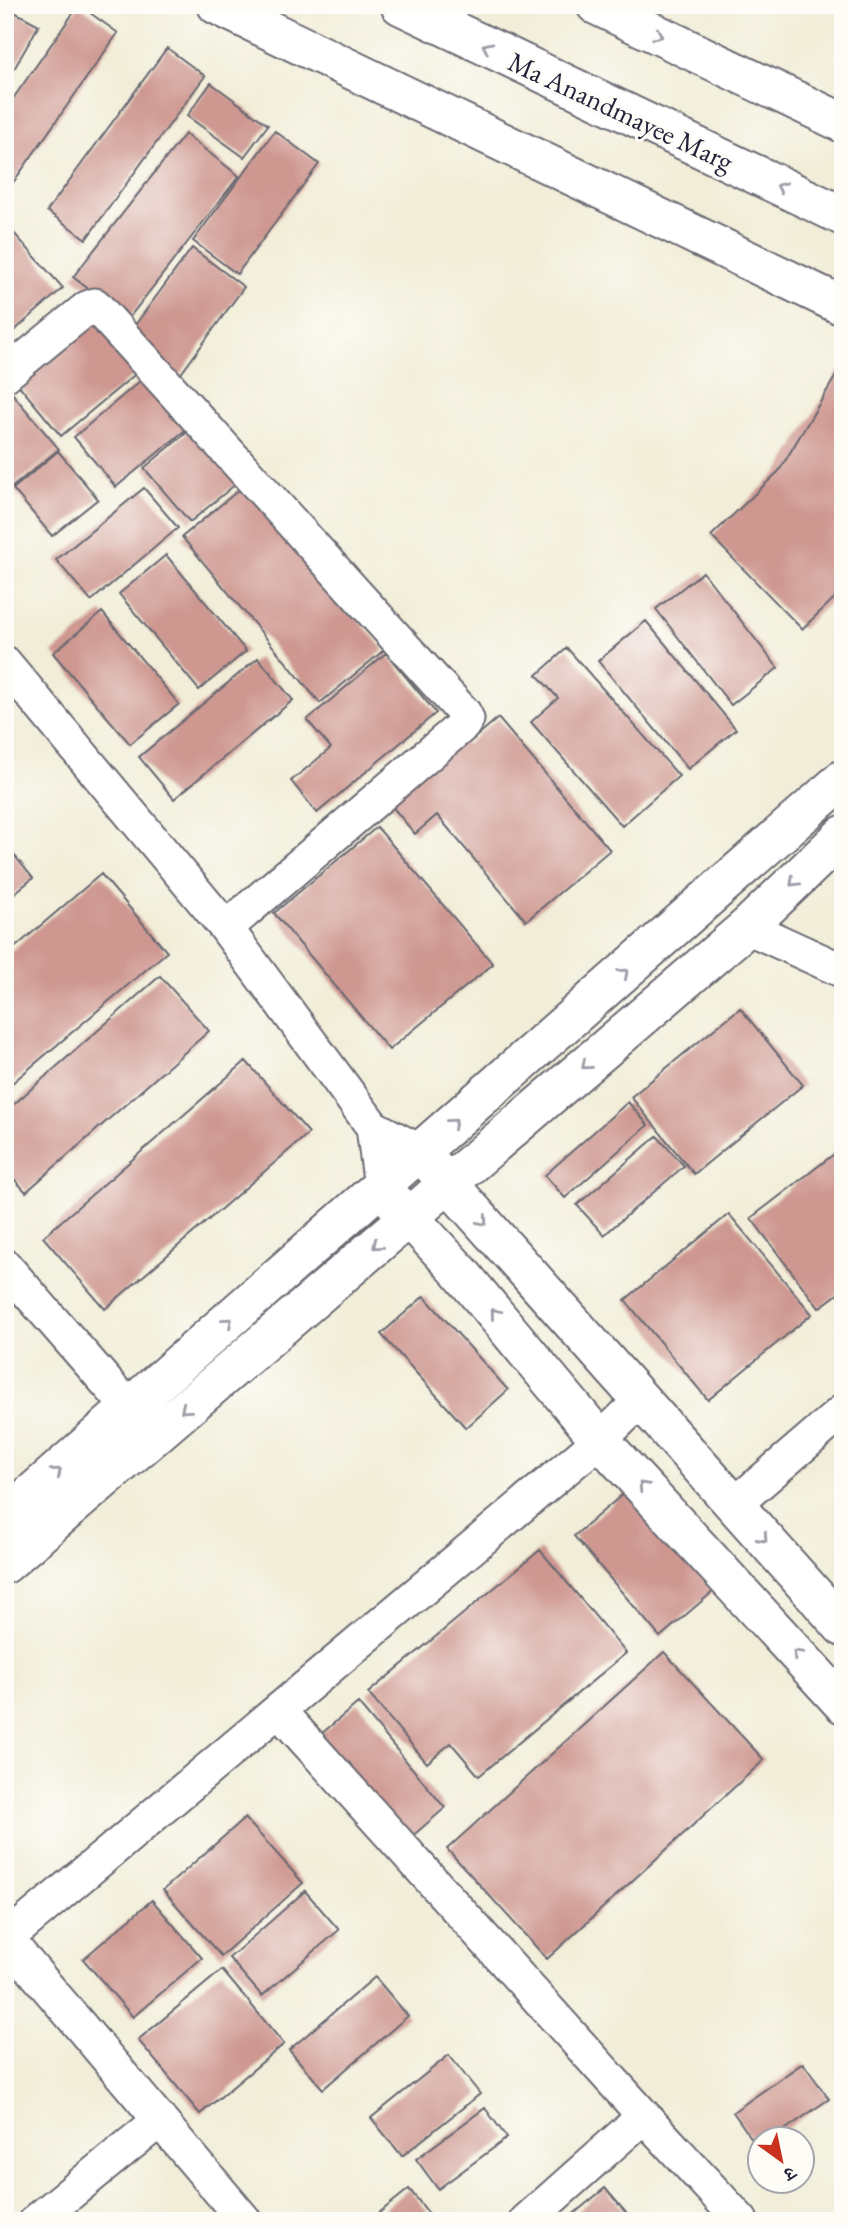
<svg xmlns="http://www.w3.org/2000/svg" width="848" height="2226" viewBox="0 0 848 2226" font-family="'EB Garamond','Noto Serif Devanagari',serif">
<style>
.building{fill:#ce9790}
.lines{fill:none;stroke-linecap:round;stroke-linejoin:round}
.minor-casing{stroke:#6a6972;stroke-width:37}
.tertiary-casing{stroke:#6a6972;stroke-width:42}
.secondary-casing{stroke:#6a6972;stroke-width:42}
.minor{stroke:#fff;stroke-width:33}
.tertiary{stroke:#fff;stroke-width:38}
.secondary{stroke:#fff;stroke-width:38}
.oneway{stroke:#9c9ca7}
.labels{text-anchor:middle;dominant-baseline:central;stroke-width:6;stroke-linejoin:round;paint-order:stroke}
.street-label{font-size:28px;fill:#22223b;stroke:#fdfcf7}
</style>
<rect width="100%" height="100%" fill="#fdfcf7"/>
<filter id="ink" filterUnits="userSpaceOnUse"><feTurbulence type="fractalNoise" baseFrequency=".0143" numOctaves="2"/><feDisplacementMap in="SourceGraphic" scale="14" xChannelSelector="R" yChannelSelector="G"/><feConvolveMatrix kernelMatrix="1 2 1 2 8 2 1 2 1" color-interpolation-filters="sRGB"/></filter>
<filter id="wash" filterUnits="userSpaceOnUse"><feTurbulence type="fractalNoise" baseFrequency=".00686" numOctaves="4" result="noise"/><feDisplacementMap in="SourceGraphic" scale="28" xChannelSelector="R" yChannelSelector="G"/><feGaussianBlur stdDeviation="1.57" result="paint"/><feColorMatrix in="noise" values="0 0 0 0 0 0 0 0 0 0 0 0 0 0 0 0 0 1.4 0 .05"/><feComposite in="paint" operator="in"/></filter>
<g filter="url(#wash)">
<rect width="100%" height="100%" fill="#f1edd8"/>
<g id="blocks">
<path class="building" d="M 79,5 L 118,33 L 5,194 L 5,110 Z
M 5,7 L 39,25 L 5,85 Z
M 167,48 L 205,76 L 86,239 L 47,211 Z
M 211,83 L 268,125 L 244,157 L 187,116 Z
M 275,131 L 319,164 L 237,274 L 193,241 Z
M 185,134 L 239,176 L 128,319 L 73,277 Z
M 12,231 L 63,288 L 5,339 L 5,237 Z
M 192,248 L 244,287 L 180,375 L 127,336 Z
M 94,317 L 139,371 L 61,436 L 17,383 Z
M 840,369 L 843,371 L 843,590 L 802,629 L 711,536 L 779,471 Z
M 146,376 L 189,427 L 116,487 L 74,437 Z
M 5,385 L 59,449 L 5,493 Z
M 191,429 L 237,483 L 190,522 L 144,468 Z
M 58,451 L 98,499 L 52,536 L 13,489 Z
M 246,484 L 384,650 L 320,703 L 182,537 Z
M 144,488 L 178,528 L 91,601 L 56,560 Z
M 166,555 L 246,651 L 199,690 L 119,594 Z
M 703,572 L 778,668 L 731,705 L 656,609 Z
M 102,612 L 179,704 L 130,744 L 53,653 Z
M 646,621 L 736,729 L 688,769 L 598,661 Z
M 567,648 L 679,776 L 622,826 L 531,722 L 558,698 L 537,675 Z
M 386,653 L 436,713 L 317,813 L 291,781 L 331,748 L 307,720 Z
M 258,658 L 293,700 L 174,799 L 139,757 Z
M 498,718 L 610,850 L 526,921 L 437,815 L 415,834 L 385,798 L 459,736 L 466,745 Z
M 377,827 L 493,964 L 389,1050 L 274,913 Z
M 5,844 L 33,878 L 5,901 Z
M 101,874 L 167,952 L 5,1089 L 5,956 Z
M 160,976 L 209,1031 L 26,1192 L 5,1169 L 5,1112 Z
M 740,1008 L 803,1085 L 694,1174 L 631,1097 Z
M 246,1061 L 309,1133 L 105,1309 L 43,1237 Z
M 628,1102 L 648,1125 L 565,1198 L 545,1175 Z
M 657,1136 L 684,1166 L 604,1235 L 577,1205 Z
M 838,1151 L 843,1157 L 843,1290 L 819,1308 L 751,1218 Z
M 729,1214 L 812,1314 L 708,1400 L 625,1300 Z
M 424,1296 L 508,1390 L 466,1428 L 381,1334 Z
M 630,1488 L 716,1589 L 660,1637 L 574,1536 Z
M 540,1550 L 626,1653 L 479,1776 L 451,1743 L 427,1763 L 368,1693 Z
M 664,1652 L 764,1760 L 547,1959 L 447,1849 Z
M 358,1703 L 445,1808 L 403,1844 L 315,1739 Z
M 245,1818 L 303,1883 L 221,1956 L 163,1890 Z
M 305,1891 L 339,1930 L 262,1996 L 229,1958 Z
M 152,1900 L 202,1958 L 133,2017 L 83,1959 Z
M 222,1970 L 284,2044 L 200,2114 L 138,2040 Z
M 375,1977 L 408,2016 L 323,2089 L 289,2050 Z
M 449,2055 L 480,2094 L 402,2156 L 371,2118 Z
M 803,2063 L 829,2099 L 773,2138 L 760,2138 L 759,2149 L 733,2112 Z
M 485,2108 L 507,2138 L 438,2189 L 416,2159 Z
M 605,2188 L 633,2221 L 565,2221 Z
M 409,2189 L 435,2221 L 369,2221 Z"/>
</g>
</g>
<g filter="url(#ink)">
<use href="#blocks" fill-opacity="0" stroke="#6a6972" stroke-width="2"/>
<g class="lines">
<defs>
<path id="minor" d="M 5,375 L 87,308 L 95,305 L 464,713 L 467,719 L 463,725 L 226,928
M 5,663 L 226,928 L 373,1127
M 747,927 L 843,971
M 381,1187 L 373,1127 L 421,1152
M 5,1266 L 129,1408
M 734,1505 L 843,1411
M 279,1711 L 644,2116 L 741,2221
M 5,1937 L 245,2221
M 5,1940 L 600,1440 L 640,1401
M 36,2221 L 160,2120
M 526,2221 L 644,2116"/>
<path id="tertiary" d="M 217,5 L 843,306
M 431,1164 L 843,1627
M 392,1199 L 460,1272 L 600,1440 L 843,1704
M 5,1517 L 843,779
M 5,1564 L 747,927 L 843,835"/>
<path id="secondary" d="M 400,5 L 843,216
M 596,5 L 843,123"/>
</defs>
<use href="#minor" class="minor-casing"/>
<use href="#tertiary" class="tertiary-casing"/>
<use href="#secondary" class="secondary-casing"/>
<use href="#minor" class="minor"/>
<use href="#tertiary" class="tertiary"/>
<use href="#secondary" class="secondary"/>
</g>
<defs><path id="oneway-chevron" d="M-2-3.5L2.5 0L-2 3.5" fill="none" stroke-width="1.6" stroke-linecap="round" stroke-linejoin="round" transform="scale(1.75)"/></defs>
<g class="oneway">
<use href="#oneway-chevron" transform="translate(658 35) rotate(25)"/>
<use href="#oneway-chevron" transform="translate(487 47) rotate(-155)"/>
<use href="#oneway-chevron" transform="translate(781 187) rotate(-155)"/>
<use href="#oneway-chevron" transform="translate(794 882) rotate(136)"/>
<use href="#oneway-chevron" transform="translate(624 973) rotate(-41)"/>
<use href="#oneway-chevron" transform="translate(586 1065) rotate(139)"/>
<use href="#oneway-chevron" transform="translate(453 1123) rotate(-41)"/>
<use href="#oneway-chevron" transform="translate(483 1221) rotate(49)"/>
<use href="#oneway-chevron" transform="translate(377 1245) rotate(140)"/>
<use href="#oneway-chevron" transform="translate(495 1313) rotate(-130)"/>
<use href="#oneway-chevron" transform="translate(228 1322) rotate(-41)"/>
<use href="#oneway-chevron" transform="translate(185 1409) rotate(140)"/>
<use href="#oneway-chevron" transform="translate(57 1472) rotate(-41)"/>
<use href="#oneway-chevron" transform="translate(643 1486) rotate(-133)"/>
<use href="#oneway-chevron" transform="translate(763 1538) rotate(48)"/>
<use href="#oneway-chevron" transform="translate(797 1654) rotate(-133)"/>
</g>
</g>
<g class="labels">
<g class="street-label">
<text transform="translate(621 111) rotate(25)">Ma Anandmayee Marg</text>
</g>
</g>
<rect width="848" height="2226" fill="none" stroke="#fdfcf7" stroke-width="28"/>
<g transform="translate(781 2160) rotate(147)"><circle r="33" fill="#fdfcf7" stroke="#a5a5ac" stroke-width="2"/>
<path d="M0-5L12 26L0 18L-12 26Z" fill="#c8321e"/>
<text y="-10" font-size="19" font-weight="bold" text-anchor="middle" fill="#22223b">उ</text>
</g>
</svg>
